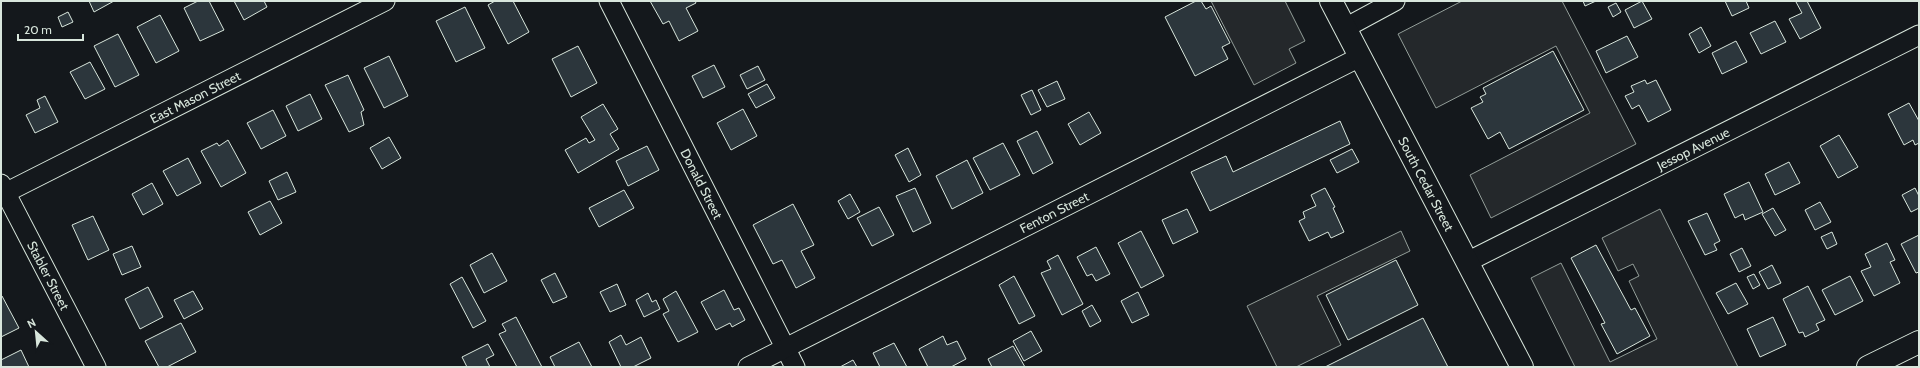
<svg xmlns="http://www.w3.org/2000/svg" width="1920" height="368" viewBox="0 0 1920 368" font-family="Cabin,sans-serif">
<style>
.parking{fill:#24282b;stroke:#939e99}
.building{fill:#2c363c;stroke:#d8e6dc}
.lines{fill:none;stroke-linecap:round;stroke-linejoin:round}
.street-casing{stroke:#d8e6dc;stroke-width:21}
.secondary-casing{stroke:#d8e6dc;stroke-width:24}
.primary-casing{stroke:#d8e6dc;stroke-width:24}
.street{stroke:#14181c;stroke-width:19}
.secondary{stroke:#14181c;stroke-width:22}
.primary{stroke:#14181c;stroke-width:22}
.labels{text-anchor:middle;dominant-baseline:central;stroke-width:3;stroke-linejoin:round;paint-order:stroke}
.street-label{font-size:13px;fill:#d8e6dc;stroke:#14181c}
</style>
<rect width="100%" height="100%" fill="#14181c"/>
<path class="parking" d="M 1211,1 L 1285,1 L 1305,41 L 1289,49 L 1296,63 L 1254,85 Z
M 1462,1 L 1562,1 L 1636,144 L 1491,218 L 1470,175 L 1590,113 L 1556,46 L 1436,108 L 1398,34 Z
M 1660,209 L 1738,367 L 1575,367 L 1531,278 L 1561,263 L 1610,362 L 1657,339 L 1629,281 L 1639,276 L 1633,264 L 1618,271 L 1602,238 Z
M 1401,231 L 1410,251 L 1317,296 L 1341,345 L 1296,367 L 1277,367 L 1247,306 Z"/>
<path class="building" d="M 89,1 L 114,1 L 94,12 Z
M 198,1 L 209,1 L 224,30 L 200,41 L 184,8 Z
M 234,1 L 264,1 L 267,7 L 244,20 Z
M 495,1 L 513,1 L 529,32 L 508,44 L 488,5 Z
M 650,1 L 695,1 L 696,3 L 686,8 L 698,31 L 679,41 L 669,21 L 663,24 Z
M 1196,1 L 1201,1 L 1206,9 L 1211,6 L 1230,43 L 1222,47 L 1228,59 L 1195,76 L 1165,17 Z
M 1583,1 L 1596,1 L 1585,6 Z
M 1642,1 L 1652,19 L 1634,28 L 1625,10 Z
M 1725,1 L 1746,1 L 1749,8 L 1732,16 Z
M 1798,1 L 1807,1 L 1821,28 L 1800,39 L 1789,19 L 1802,13 L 1796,2 Z
M 1616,3 L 1621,12 L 1613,17 L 1608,7 Z
M 465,7 L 485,48 L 456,62 L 436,21 Z
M 68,12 L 73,22 L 62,27 L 58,17 Z
M 160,15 L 179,51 L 156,63 L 137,27 Z
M 1775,21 L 1786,42 L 1761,54 L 1750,33 Z
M 1701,27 L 1711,46 L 1699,53 L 1689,34 Z
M 118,34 L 139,75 L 115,87 L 94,46 Z
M 1627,36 L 1638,57 L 1606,73 L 1596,51 Z
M 1736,41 L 1747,62 L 1722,74 L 1712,53 Z
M 578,46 L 597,83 L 571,97 L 552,59 Z
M 1553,51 L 1584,110 L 1509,149 L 1500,132 L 1488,139 L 1471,108 L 1483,102 L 1480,97 L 1486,94 L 1483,88 Z
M 389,56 L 408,96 L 384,108 L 364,68 Z
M 90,62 L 105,89 L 85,99 L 70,72 Z
M 714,65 L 725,87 L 703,98 L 692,76 Z
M 758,66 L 765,80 L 747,89 L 740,75 Z
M 348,75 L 364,110 L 361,112 L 364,125 L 349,132 L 325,85 Z
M 1645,80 L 1647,84 L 1656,80 L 1671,110 L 1648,122 L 1639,105 L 1632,109 L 1625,96 L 1634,92 L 1631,86 Z
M 1057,81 L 1065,99 L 1047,107 L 1038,90 Z
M 767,84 L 775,98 L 756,108 L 748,94 Z
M 1032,90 L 1041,110 L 1031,115 L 1021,95 Z
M 310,94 L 322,119 L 298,131 L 286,106 Z
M 45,96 L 58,122 L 35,133 L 26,115 L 40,108 L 37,100 Z
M 1909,103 L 1919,121 L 1919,143 L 1915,145 L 1913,140 L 1904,145 L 1888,114 Z
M 603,104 L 618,129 L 610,134 L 619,149 L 578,173 L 565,150 L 586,138 L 589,143 L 595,140 L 581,117 Z
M 743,109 L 757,136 L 731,150 L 717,123 Z
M 273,110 L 286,136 L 261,149 L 247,123 Z
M 1089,112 L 1101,133 L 1080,145 L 1068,124 Z
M 1340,121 L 1350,144 L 1210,211 L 1191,172 L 1226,156 L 1233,172 Z
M 1037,131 L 1053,163 L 1033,174 L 1017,141 Z
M 1839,135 L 1858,167 L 1838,178 L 1820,146 Z
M 389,137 L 401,158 L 382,169 L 370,148 Z
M 228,140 L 246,173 L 221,187 L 201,151 L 217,143 L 219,146 Z
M 1003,143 L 1020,175 L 990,190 L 973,158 Z
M 647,146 L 659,170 L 628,186 L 616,161 Z
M 908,148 L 921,175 L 909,182 L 895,155 Z
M 1352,149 L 1359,162 L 1337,173 L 1330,160 Z
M 188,158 L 201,183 L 177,196 L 163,171 Z
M 967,160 L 983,193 L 952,209 L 936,176 Z
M 1789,162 L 1800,183 L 1775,195 L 1765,174 Z
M 287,172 L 296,192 L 278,200 L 269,181 Z
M 1749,182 L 1763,212 L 1745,220 L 1743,214 L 1735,218 L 1724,194 Z
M 152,183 L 163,204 L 143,215 L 132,194 Z
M 915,188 L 931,223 L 913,232 L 896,196 Z
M 1325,188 L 1335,207 L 1333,208 L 1344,232 L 1331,238 L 1328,232 L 1309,241 L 1299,221 L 1305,218 L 1303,212 L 1316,206 L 1311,195 Z
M 1915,188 L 1919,196 L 1919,208 L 1911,212 L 1902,195 Z
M 624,190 L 634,208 L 599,227 L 589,208 Z
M 850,194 L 860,212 L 848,219 L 838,201 Z
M 270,201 L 282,223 L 260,235 L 248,212 Z
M 1820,202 L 1831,222 L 1815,230 L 1805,210 Z
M 793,204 L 814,245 L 801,251 L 815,278 L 796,288 L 782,260 L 773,264 L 753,225 Z
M 879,207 L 894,235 L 872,246 L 857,218 Z
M 1773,208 L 1786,230 L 1775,236 L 1762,214 Z
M 1187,209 L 1198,232 L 1173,244 L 1162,220 Z
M 1707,213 L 1720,241 L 1714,244 L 1717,250 L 1705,255 L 1688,221 Z
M 93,216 L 109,250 L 88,260 L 72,225 Z
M 1141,231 L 1164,276 L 1141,288 L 1118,243 Z
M 1832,232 L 1837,244 L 1827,249 L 1821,237 Z
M 1919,235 L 1919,272 L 1916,273 L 1901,244 Z
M 1887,243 L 1895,260 L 1890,262 L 1900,283 L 1874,296 L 1861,271 L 1871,267 L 1865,254 Z
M 1596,245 L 1631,310 L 1635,308 L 1650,336 L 1617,354 L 1601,324 L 1605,323 L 1571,258 Z
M 132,246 L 141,267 L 122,275 L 113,254 Z
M 1096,247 L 1110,274 L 1096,281 L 1092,274 L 1087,276 L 1077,257 Z
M 1742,248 L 1751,266 L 1739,272 L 1730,254 Z
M 492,253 L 507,281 L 484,293 L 470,265 Z
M 1058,255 L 1083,304 L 1062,315 L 1041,273 L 1051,269 L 1047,261 Z
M 1396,260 L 1418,305 L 1348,340 L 1326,295 Z
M 1772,265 L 1781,283 L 1768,289 L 1759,272 Z
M 555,273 L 567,297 L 553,303 L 541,280 Z
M 1754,274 L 1760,285 L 1753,289 L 1747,277 Z
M 1014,276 L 1035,316 L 1019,324 L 999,285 Z
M 1850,276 L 1863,301 L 1835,315 L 1822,290 Z
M 462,277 L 486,321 L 473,328 L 450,284 Z
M 1736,283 L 1748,304 L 1728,314 L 1716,293 Z
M 617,284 L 626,305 L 610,312 L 600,292 Z
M 1808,286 L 1825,320 L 1816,324 L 1819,330 L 1805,337 L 1803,332 L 1799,333 L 1783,299 Z
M 148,287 L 163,317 L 140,329 L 125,299 Z
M 724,290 L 734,310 L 739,308 L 745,320 L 732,327 L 730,323 L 716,330 L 701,302 Z
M 193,291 L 203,309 L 184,319 L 174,300 Z
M 676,291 L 698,332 L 678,342 L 663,314 L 669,311 L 663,299 Z
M 1138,292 L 1149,315 L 1132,323 L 1121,301 Z
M 648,293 L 652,302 L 656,300 L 660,309 L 644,317 L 636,300 Z
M 2,296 L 19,328 L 1,337 L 1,297 Z
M 1092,305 L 1101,321 L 1090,327 L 1082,311 Z
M 516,317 L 542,367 L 517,367 L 499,334 L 506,331 L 502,324 Z
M 1773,317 L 1786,345 L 1760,357 L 1747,329 Z
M 1423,318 L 1448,367 L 1325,367 Z
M 181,323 L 196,352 L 167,367 L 159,367 L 145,341 Z
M 1031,331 L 1042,351 L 1024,361 L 1013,341 Z
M 621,335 L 626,345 L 641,337 L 651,358 L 633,367 L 621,367 L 609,342 Z
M 943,336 L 947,345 L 957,341 L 966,359 L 951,367 L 928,367 L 919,349 Z
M 579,342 L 592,367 L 555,367 L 550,357 Z
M 894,343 L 907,367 L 880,367 L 873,353 Z
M 488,344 L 494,355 L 486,359 L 490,367 L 467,367 L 462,357 Z
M 1013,346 L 1025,367 L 992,367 L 988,359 Z
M 21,350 L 29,367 L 1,367 L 1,360 Z
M 853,360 L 857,367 L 840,367 Z"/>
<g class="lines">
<defs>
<g id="street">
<path id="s1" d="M 609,1 L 795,367"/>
<path d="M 1345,28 L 1395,1"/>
<path id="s2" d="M 1,184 L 96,367"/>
<path id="s3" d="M 5,193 L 385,1"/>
<path id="s4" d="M 1467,262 L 1919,35"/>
<path id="s5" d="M 748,367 L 1360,57"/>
</g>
<path id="secondary" d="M 1868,367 L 1919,342"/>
<g id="primary">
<path id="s6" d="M 1331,1 L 1522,367"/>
</g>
</defs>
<use href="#street" class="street-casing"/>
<use href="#secondary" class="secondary-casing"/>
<use href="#primary" class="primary-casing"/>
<use href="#street" class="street"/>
<use href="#secondary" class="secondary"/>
<use href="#primary" class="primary"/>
</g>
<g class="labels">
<g class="street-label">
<text stroke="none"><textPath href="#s3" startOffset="213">East Mason Street</textPath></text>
<text stroke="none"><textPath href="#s4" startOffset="253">Jessop Avenue</textPath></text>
<text stroke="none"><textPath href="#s1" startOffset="205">Donald Street</textPath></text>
<text stroke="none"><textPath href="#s6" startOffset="206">South Cedar Street</textPath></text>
<text stroke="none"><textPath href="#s5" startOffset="343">Fenton Street</textPath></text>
<text stroke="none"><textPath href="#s2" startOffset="103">Stabler Street</textPath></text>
</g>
</g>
<rect width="1920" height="368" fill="none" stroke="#d8e6dc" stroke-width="4"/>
<g transform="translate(36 332) rotate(333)" stroke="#14181c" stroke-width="3" paint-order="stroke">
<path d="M0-3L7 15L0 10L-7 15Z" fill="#d8e6dc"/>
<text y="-6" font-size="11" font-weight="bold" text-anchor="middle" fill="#d8e6dc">N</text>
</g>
<path d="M18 34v6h65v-6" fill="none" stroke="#d8e6dc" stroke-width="2"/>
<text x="24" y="34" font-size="12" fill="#d8e6dc" stroke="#14181c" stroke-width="3" paint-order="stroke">20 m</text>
</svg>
